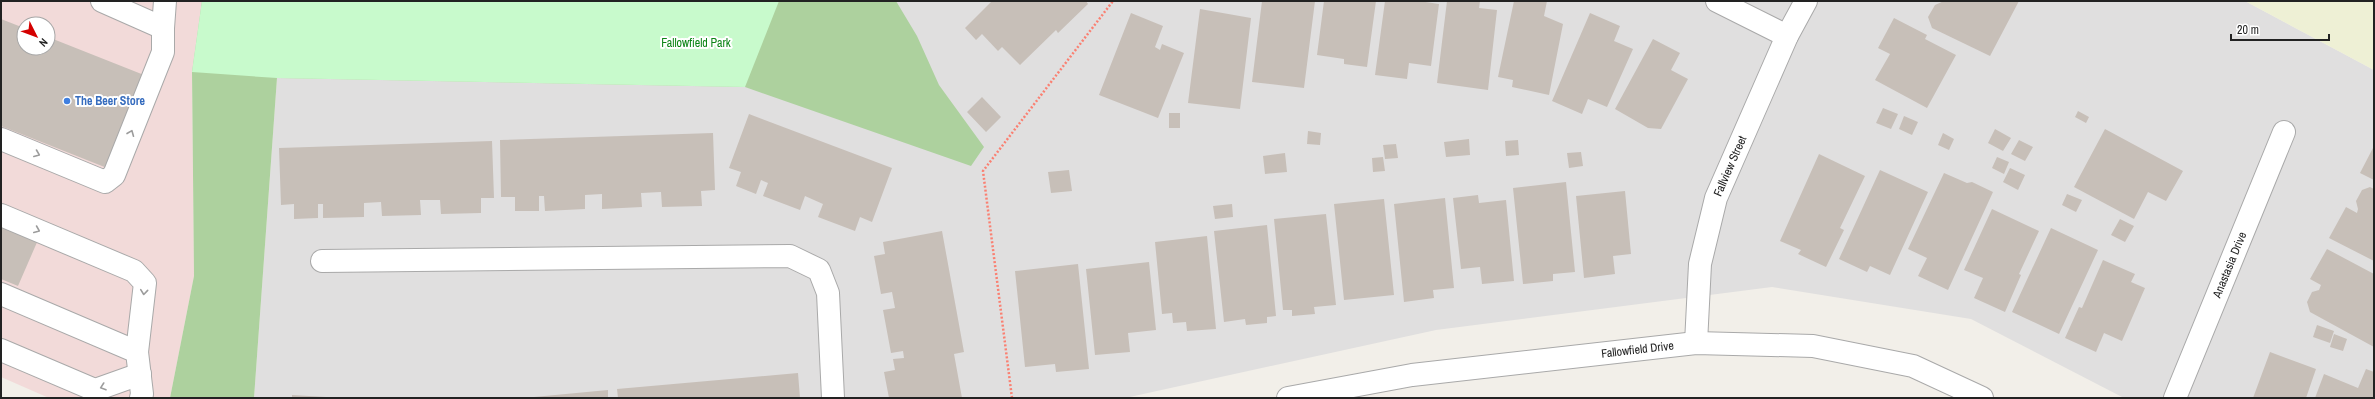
<svg xmlns="http://www.w3.org/2000/svg" width="2375" height="399" viewBox="0 0 2375 399" font-family="'Archivo Narrow',sans-serif">
<style>
.residential{fill:#e0dfdf}
.commercial{fill:#f2dad9;fill-rule:evenodd}
.farmland{fill:#eef0d5}
.forest{fill:#add19e}
.park{fill:#c8facc}
.building{fill:#c7bfb8}
.lines{fill:none;stroke-linecap:round;stroke-linejoin:round}
.minor-casing{stroke:#a9a9a9;stroke-width:24}
.path{stroke:#fa8072;stroke-width:2.5;stroke-dasharray:2 2;stroke-linecap:butt}
.minor{stroke:#fff;stroke-width:22}
.oneway{stroke:#9c9c9c}
.shop-dot{fill:#3f7fe0;stroke:#fff;stroke-width:1.5}
.labels{text-anchor:middle;dominant-baseline:central;stroke-width:4;stroke-linejoin:round;paint-order:stroke}
.park-label{font-size:12px;fill:#0c8416;stroke:#fff}
.shop-label{font-size:12px;font-weight:bold;fill:#366cbe;stroke:#fff;text-anchor:start}
.street-label{font-size:12px;fill:#222;stroke:#fff}
</style>
<rect width="100%" height="100%" fill="#f2efe9"/>
<path class="residential" d="M 779,1 L 2245,1 L 2374,70 L 2374,398 L 2124,398 L 1971,319 L 1772,287 L 1436,330 L 1125,398 L 254,398 L 277,78 L 745,87 Z"/>
<path class="commercial" d="M 1,1 L 202,1 L 192,72 L 194,276 L 170,398 L 49,398 L 1,377 ZM 24,24 L 48,24 L 48,48 L 24,48 Z"/>
<path class="farmland" d="M 2245,1 L 2374,1 L 2374,70 Z"/>
<path class="forest" d="M 202,1 L 896,1 L 917,36 L 939,85 L 984,147 L 971,166 L 745,87 L 277,78 L 254,398 L 170,398 L 194,276 L 192,72 Z"/>
<path class="park" d="M 202,1 L 779,1 L 745,87 L 277,78 L 192,72 Z"/>
<path class="building" d="M 992,1 L 1086,1 L 1088,4 L 1058,33 L 1056,30 L 1020,65 L 1002,47 L 998,51 L 982,34 L 976,40 L 965,28 Z
M 1262,1 L 1315,1 L 1304,88 L 1252,82 Z
M 1324,1 L 1376,1 L 1367,67 L 1344,64 L 1344,59 L 1317,55 Z
M 1385,1 L 1419,1 L 1439,4 L 1431,66 L 1409,63 L 1407,79 L 1375,75 Z
M 1447,1 L 1480,1 L 1479,8 L 1497,10 L 1488,90 L 1437,83 Z
M 1514,1 L 1547,1 L 1544,16 L 1563,24 L 1549,95 L 1512,87 L 1513,80 L 1498,77 Z
M 1944,1 L 2019,1 L 1990,56 L 1932,28 L 1928,17 L 1935,5 Z
M 1200,9 L 1251,18 L 1240,109 L 1188,103 Z
M 1131,13 L 1163,26 L 1155,47 L 1160,50 L 1162,44 L 1184,53 L 1158,118 L 1099,95 Z
M 1590,13 L 1620,26 L 1614,41 L 1633,49 L 1607,107 L 1588,99 L 1582,114 L 1552,101 Z
M 1894,18 L 1927,35 L 1925,39 L 1956,55 L 1927,108 L 1875,80 L 1890,54 L 1878,48 Z
M 1,19 L 24,28 L 24,48 L 48,48 L 48,37 L 144,75 L 107,168 L 1,126 Z
M 1653,39 L 1680,53 L 1671,70 L 1688,79 L 1661,129 L 1648,128 L 1615,109 Z
M 982,97 L 1001,117 L 986,132 L 967,112 Z
M 1883,108 L 1898,114 L 1891,129 L 1876,123 Z
M 2078,111 L 2089,117 L 2086,123 L 2075,117 Z
M 1169,113 L 1180,113 L 1180,128 L 1169,128 Z
M 749,114 L 892,168 L 872,222 L 860,217 L 855,231 L 818,217 L 823,204 L 805,196 L 800,210 L 763,196 L 768,183 L 761,180 L 756,194 L 736,186 L 741,172 L 729,168 Z
M 1904,116 L 1918,122 L 1912,135 L 1899,129 Z
M 1995,129 L 2011,138 L 2003,151 L 1988,143 Z
M 2105,129 L 2183,171 L 2166,201 L 2148,192 L 2134,219 L 2074,187 Z
M 1308,131 L 1321,133 L 1320,145 L 1307,144 Z
M 713,133 L 715,190 L 701,191 L 702,206 L 662,207 L 661,192 L 641,193 L 642,207 L 602,209 L 602,194 L 585,195 L 585,209 L 545,211 L 544,196 L 539,196 L 539,211 L 515,211 L 515,197 L 501,197 L 500,140 Z
M 1943,133 L 1954,139 L 1949,150 L 1938,145 Z
M 1469,139 L 1470,155 L 1446,157 L 1444,142 Z
M 1518,140 L 1519,155 L 1506,156 L 1505,141 Z
M 2019,140 L 2033,147 L 2025,161 L 2011,154 Z
M 492,141 L 494,198 L 481,198 L 481,213 L 441,214 L 440,200 L 420,200 L 421,215 L 382,216 L 381,202 L 364,203 L 364,217 L 323,218 L 323,204 L 318,204 L 318,218 L 294,219 L 294,204 L 281,205 L 279,148 Z
M 1396,144 L 1398,158 L 1385,159 L 1383,145 Z
M 2374,146 L 2374,180 L 2360,173 Z
M 1581,152 L 1583,166 L 1569,168 L 1567,153 Z
M 1285,153 L 1287,172 L 1265,174 L 1263,156 Z
M 1819,154 L 1865,176 L 1840,228 L 1844,230 L 1826,267 L 1798,254 L 1801,250 L 1780,241 Z
M 1383,157 L 1385,171 L 1373,172 L 1372,158 Z
M 1997,157 L 2009,162 L 2004,174 L 1992,168 Z
M 2010,168 L 2025,175 L 2018,190 L 2003,182 Z
M 1069,170 L 1072,191 L 1051,193 L 1048,172 Z
M 1880,170 L 1928,192 L 1890,275 L 1870,266 L 1867,272 L 1839,259 Z
M 1944,173 L 1967,183 L 1972,182 L 1993,192 L 1948,290 L 1918,276 L 1927,258 L 1908,249 Z
M 1566,182 L 1575,272 L 1553,274 L 1553,281 L 1523,284 L 1513,188 Z
M 2370,187 L 2374,189 L 2374,261 L 2329,238 L 2346,207 L 2357,213 L 2358,209 L 2356,201 L 2362,190 Z
M 1625,191 L 1631,254 L 1613,256 L 1615,274 L 1584,278 L 1576,196 Z
M 2067,194 L 2082,200 L 2076,212 L 2062,205 Z
M 1478,195 L 1479,203 L 1506,200 L 1514,281 L 1482,284 L 1480,267 L 1461,269 L 1453,198 Z
M 1445,198 L 1454,288 L 1433,290 L 1434,298 L 1404,302 L 1394,204 Z
M 1384,199 L 1394,295 L 1344,300 L 1334,204 Z
M 1232,204 L 1233,217 L 1215,219 L 1213,206 Z
M 1992,209 L 2039,231 L 2019,274 L 2021,275 L 2005,312 L 1974,298 L 1983,278 L 1964,270 Z
M 1326,214 L 1336,305 L 1314,307 L 1315,314 L 1292,316 L 1292,310 L 1283,310 L 1274,219 Z
M 2120,219 L 2134,226 L 2125,242 L 2111,235 Z
M 1,224 L 38,240 L 18,286 L 1,279 Z
M 1267,225 L 1276,316 L 1267,317 L 1267,323 L 1246,325 L 1245,319 L 1224,322 L 1214,231 Z
M 2051,228 L 2098,250 L 2059,334 L 2012,312 Z
M 942,231 L 964,352 L 954,354 L 962,398 L 889,398 L 884,372 L 895,370 L 893,359 L 904,358 L 903,351 L 891,353 L 883,310 L 895,308 L 892,292 L 881,294 L 874,256 L 885,254 L 883,242 Z
M 1207,236 L 1216,329 L 1187,331 L 1186,322 L 1173,323 L 1172,313 L 1162,314 L 1155,242 Z
M 2327,249 L 2374,274 L 2374,347 L 2310,312 L 2307,302 L 2312,292 L 2319,290 L 2321,285 L 2310,279 Z
M 2103,260 L 2135,274 L 2131,282 L 2145,288 L 2122,341 L 2104,333 L 2096,352 L 2065,338 L 2079,307 L 2082,308 Z
M 1149,262 L 1156,330 L 1128,333 L 1130,352 L 1095,355 L 1086,269 Z
M 1078,264 L 1089,369 L 1056,372 L 1055,364 L 1025,367 L 1015,271 Z
M 2317,325 L 2334,331 L 2330,343 L 2313,337 Z
M 2334,334 L 2347,339 L 2343,351 L 2330,347 Z
M 2270,352 L 2316,369 L 2306,398 L 2253,398 Z
M 2366,369 L 2374,372 L 2374,398 L 2315,398 L 2324,374 L 2358,388 Z
M 798,373 L 800,398 L 618,398 L 617,389 Z
M 608,390 L 608,398 L 534,398 L 534,397 Z
M 292,395 L 326,397 L 326,398 L 292,398 Z"/>
<g class="lines">
<defs>
<g id="minor">
<path d="M 102,1 L 163,28 L 165,1"/>
<path d="M 1717,1 L 1787,36"/>
<path d="M 1,139 L 105,182 L 114,175 L 163,52 L 163,28"/>
<path d="M 1,215 L 134,271 L 145,283 L 137,352"/>
<path d="M 322,261 L 790,256 L 819,270 L 828,293 L 833,398"/>
<path d="M 1,294 L 137,352 L 142,394 L 141,398"/>
<path id="s1" d="M 1696,343 L 1700,264 L 1716,198 L 1787,36 L 1806,1"/>
<path d="M 1,350 L 95,390 L 140,374"/>
<path id="s2" d="M 1288,398 L 1412,375 L 1696,343 L 1813,346 L 1913,366 L 1982,398"/>
<path id="s3" d="M 2175,398 L 2284,132"/>
</g>
</defs>
<use href="#minor" class="minor-casing"/>
<path class="path" d="M 1012,398 L 983,171 L 1113,1"/>
<use href="#minor" class="minor"/>
</g>
<defs><path id="oneway-chevron" d="M-2-3.5L2.5 0L-2 3.5" fill="none" stroke-width="1.6" stroke-linecap="round" stroke-linejoin="round"/></defs>
<g class="oneway">
<use href="#oneway-chevron" transform="translate(131 133) rotate(-68)"/>
<use href="#oneway-chevron" transform="translate(37 154) rotate(22)"/>
<use href="#oneway-chevron" transform="translate(37 230) rotate(23)"/>
<use href="#oneway-chevron" transform="translate(144 292) rotate(96)"/>
<use href="#oneway-chevron" transform="translate(103 387) rotate(161)"/>
</g>
<circle class="shop-dot" cx="67" cy="101" r="4"/>
<g class="labels">
<g class="park-label">
<text x="696" y="43">Fallowfield Park</text>
</g>
<g class="shop-label">
<text x="75" y="101">The Beer Store</text>
</g>
<g class="street-label">
<text stroke="none"><textPath href="#s1" startOffset="182">Fallview Street</textPath></text>
<text stroke="none"><textPath href="#s3" startOffset="144">Anastasia Drive</textPath></text>
<text stroke="none"><textPath href="#s2" startOffset="353">Fallowfield Drive</textPath></text>
</g>
</g>
<rect width="2375" height="399" fill="none" stroke="#222222" stroke-width="4"/>
<g transform="translate(36 36) rotate(132)"><circle r="19" fill="#ffffff" stroke="#a7a7a7"/>
<path d="M0-3L7 15L0 10L-7 15Z" fill="#d40000"/>
<text y="-6" font-size="11" font-weight="bold" text-anchor="middle" fill="#222222">N</text>
</g>
<path d="M2231 34v6h98v-6" fill="none" stroke="#222222" stroke-width="2"/>
<text x="2237" y="34" font-size="12" fill="#222222" stroke="#ffffff" stroke-width="3" paint-order="stroke">20 m</text>
</svg>
